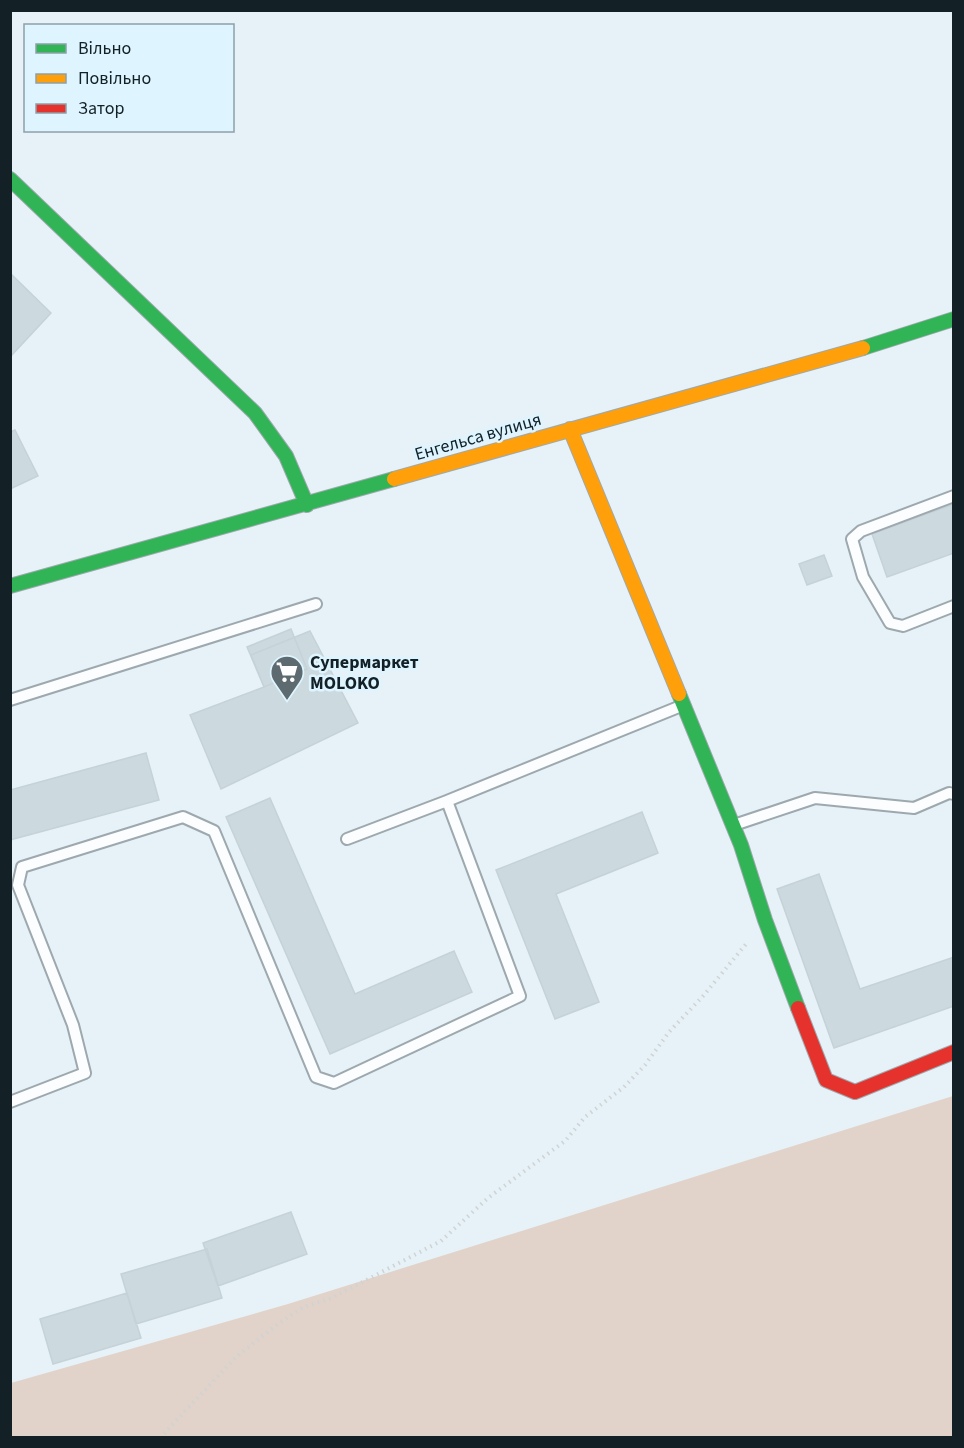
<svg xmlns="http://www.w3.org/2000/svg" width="964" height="1448" viewBox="0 0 964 1448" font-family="'Source Sans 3',sans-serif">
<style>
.green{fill:#e1d3c9}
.building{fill:#ccd9de;stroke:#c5d2d7;stroke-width:1.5}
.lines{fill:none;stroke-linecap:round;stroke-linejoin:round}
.lane-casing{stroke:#9da9ae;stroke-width:14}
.fast-casing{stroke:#9da9ae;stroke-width:16}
.slow-casing{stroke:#9da9ae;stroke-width:16}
.jam-casing{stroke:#9da9ae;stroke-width:16}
.path{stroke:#cfd3d4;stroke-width:4;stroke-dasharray:1.5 4.5;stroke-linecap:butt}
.lane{stroke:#fbfdfe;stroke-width:10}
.fast{stroke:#30b455;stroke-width:14}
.slow{stroke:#ff9f0a;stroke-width:14}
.jam{stroke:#e5322d;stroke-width:14}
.labels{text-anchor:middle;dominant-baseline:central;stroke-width:5;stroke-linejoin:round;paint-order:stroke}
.street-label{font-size:18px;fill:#132127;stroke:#def5ff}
.poi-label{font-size:18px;font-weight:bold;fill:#132127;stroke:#def5ff;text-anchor:start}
</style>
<rect width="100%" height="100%" fill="#e6f2f7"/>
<path class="green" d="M 953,1096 L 953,1437 L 11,1437 L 11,1383 L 288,1304 Z"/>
<path class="building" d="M 10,273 L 51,313 L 10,357 Z
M 15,430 L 38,476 L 10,489 L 10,432 Z
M 954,504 L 954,553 L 887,577 L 872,534 Z
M 824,555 L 832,576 L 807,585 L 799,564 Z
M 291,629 L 307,669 L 264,687 L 247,647 Z
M 310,631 L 358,723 L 221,789 L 190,715 L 264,687 L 251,655 Z
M 146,753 L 159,800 L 10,840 L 10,790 Z
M 270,798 L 355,994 L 454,951 L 472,992 L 330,1054 L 226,817 Z
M 642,812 L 658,853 L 556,894 L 599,1002 L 555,1019 L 496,870 Z
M 819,874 L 860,989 L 954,957 L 954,1006 L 834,1048 L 777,889 Z
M 291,1212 L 307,1254 L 218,1286 L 203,1243 Z
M 207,1249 L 222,1298 L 136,1324 L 121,1274 Z
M 127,1293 L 141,1338 L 53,1364 L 40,1319 Z"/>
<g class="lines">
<defs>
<path id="lane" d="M 954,496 L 861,531 L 852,539 L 863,577 L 890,623 L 903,626 L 954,606
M 10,700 L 316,604
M 734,825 L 815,798 L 914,808 L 949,793 L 954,794
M 347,839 L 447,801
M 10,1102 L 85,1073 L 73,1025 L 18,885 L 22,867 L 183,817 L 214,831 L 316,1077 L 334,1083 L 520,996 L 447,801 L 681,706"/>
<path id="fast" d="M 10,179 L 255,413 L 286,456 L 307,505
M 863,348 L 954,319
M 10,586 L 394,479
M 679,694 L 741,845 L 765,920 L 798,1008"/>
<path id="slow" d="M 570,429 L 679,694
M 394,479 L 863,348"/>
<path id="jam" d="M 798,1008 L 826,1080 L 855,1092 L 954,1052"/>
</defs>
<use href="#lane" class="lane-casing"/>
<use href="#fast" class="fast-casing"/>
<use href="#slow" class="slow-casing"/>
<use href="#jam" class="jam-casing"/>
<path class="path" d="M 160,1438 L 236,1357 L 279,1323 L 304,1307 L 332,1298 L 441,1241 L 488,1198 L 565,1141 L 585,1117 L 624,1087 L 645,1065 L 669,1032 L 704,995 L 746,944"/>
<use href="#lane" class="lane"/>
<use href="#fast" class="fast"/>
<use href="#slow" class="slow"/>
<use href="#jam" class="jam"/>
</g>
<defs>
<symbol id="supermarket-pin" viewBox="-11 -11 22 30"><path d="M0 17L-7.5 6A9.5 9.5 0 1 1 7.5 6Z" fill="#5d6a70" stroke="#def5ff"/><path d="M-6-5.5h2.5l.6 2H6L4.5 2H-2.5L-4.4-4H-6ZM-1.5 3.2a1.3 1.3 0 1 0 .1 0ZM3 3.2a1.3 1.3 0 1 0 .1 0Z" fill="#fff"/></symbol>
</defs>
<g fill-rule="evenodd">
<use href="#supermarket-pin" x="268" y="653" width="38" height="52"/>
</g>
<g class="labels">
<g class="street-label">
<text transform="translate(478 437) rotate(-16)">Енгельса вулиця</text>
</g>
<g class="poi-label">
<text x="310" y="662">Супермаркет<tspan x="310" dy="21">MOLOKO</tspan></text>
</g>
</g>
<rect width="964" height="1448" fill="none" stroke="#132127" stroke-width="24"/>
<rect x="24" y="24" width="210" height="108" fill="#def5ff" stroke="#8da0a9" stroke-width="1.5"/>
<rect x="36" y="44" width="30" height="9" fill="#30b455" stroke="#8da0a9" stroke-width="1.5"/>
<text x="78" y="54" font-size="18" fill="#132127">Вільно</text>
<rect x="36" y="74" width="30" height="9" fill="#ff9f0a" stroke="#8da0a9" stroke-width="1.5"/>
<text x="78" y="84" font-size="18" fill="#132127">Повільно</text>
<rect x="36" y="104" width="30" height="9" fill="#e5322d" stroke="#8da0a9" stroke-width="1.5"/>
<text x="78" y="114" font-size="18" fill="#132127">Затор</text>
</svg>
